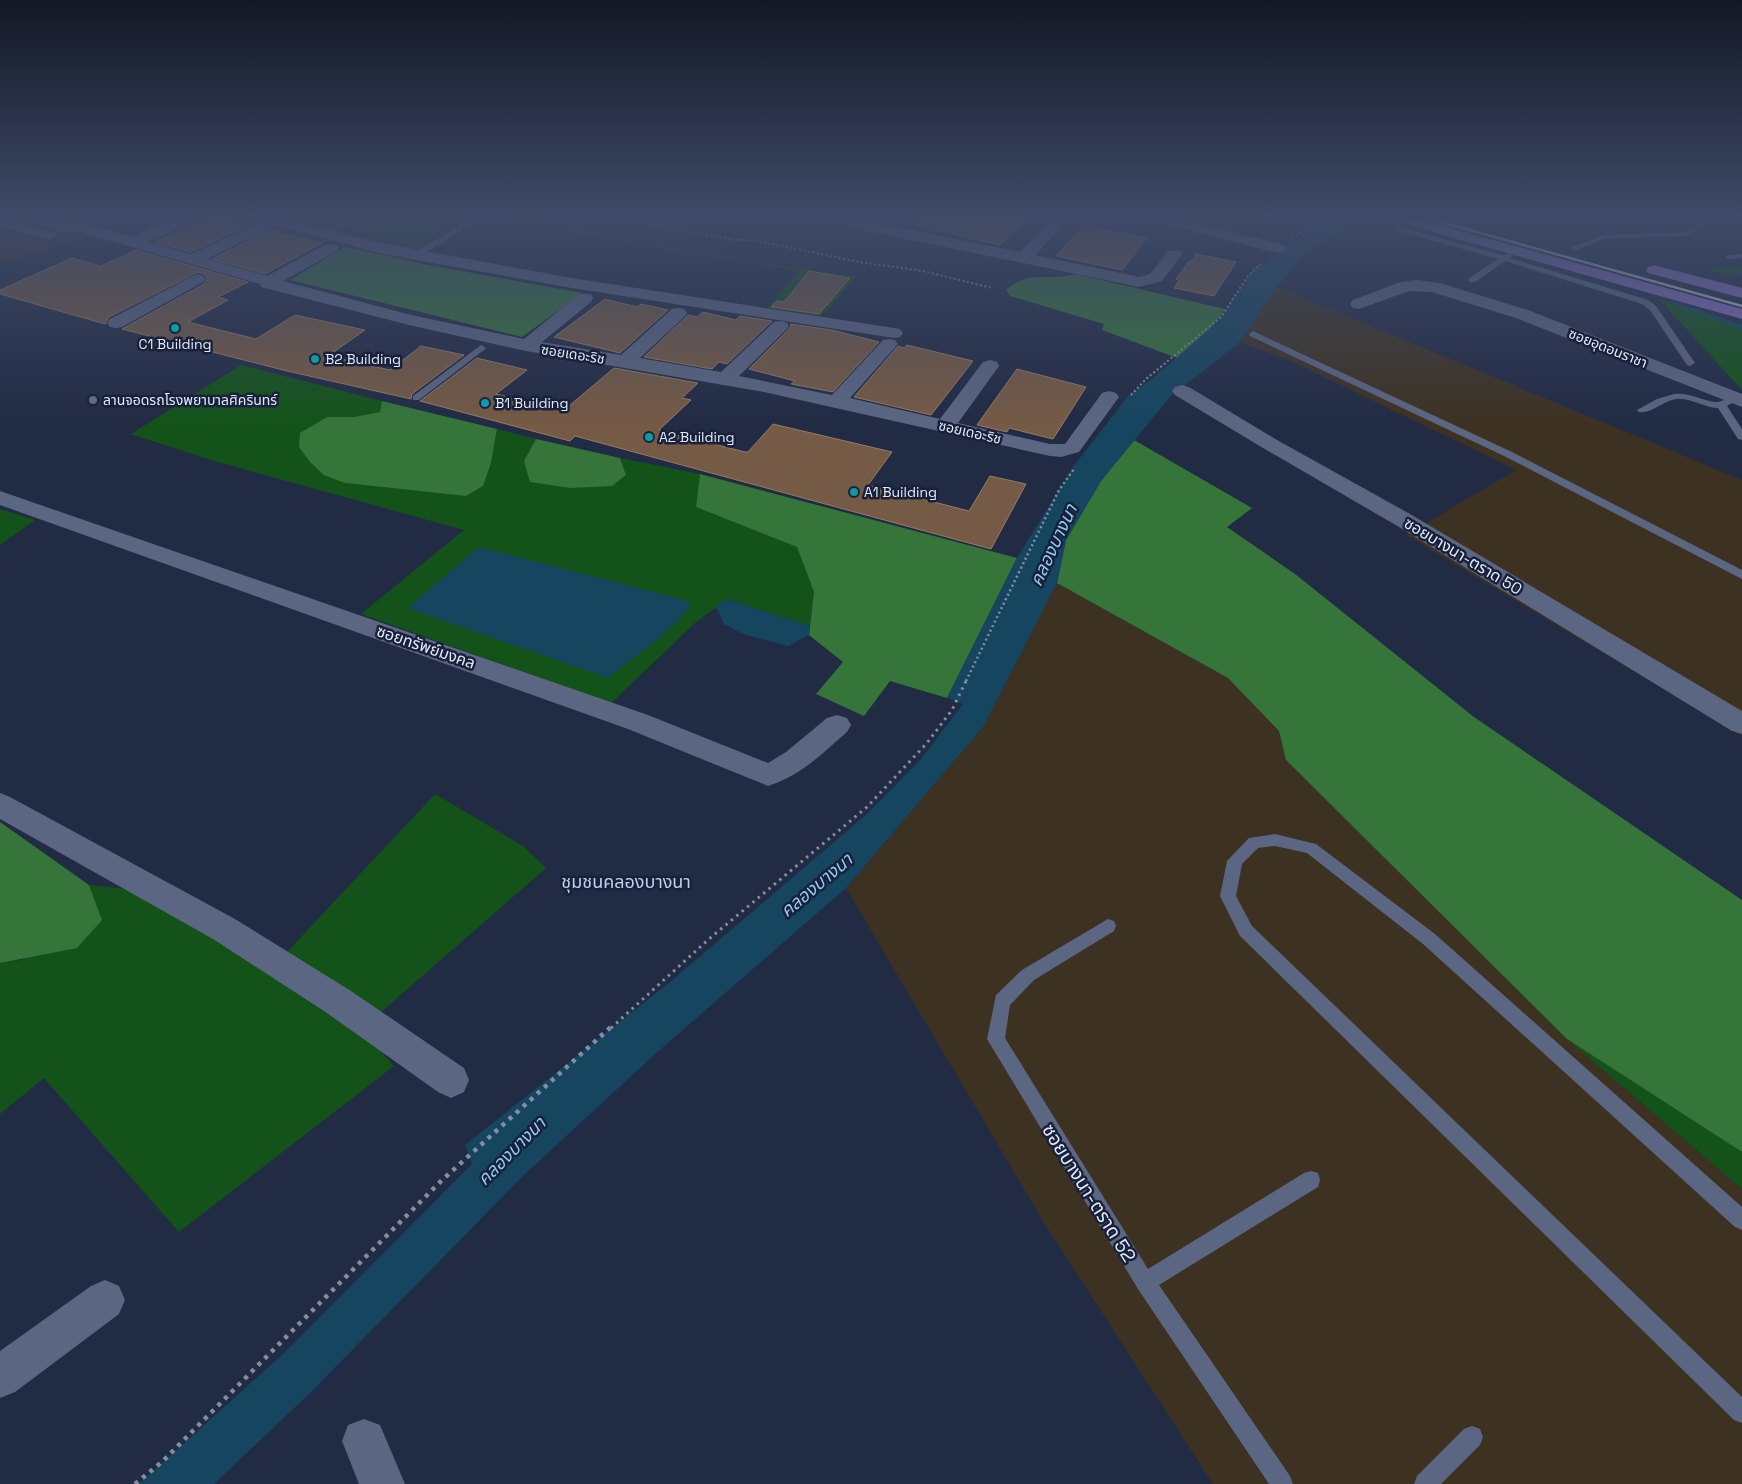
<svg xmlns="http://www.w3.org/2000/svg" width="1742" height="1484" viewBox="0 0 1742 1484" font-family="'Space Grotesk','Noto Sans Thai',sans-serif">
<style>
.commercial{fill:#422e2e}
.industrial{fill:#3d3222}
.green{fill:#135319}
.forest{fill:#367539}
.water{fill:#15455f}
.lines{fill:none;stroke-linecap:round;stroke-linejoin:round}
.stream{fill:#15455f;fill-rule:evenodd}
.building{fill:#755a45;stroke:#977b64}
.path-far3{stroke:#858da2;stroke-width:2;stroke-dasharray:2 2.5;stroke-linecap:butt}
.path-far2{stroke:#858da2;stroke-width:2.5;stroke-dasharray:2 3;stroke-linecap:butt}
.path-far1{stroke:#858da2;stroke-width:3;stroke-dasharray:2.5 4.5;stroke-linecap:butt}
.path{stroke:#858da2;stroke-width:4.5;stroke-dasharray:4 5.5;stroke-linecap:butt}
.lane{fill:#5b6683;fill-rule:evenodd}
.street{fill:#5b6683;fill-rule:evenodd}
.primary{fill:#8771c3;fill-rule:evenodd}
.rail{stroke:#b7bed1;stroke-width:2.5}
.culture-dot{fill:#0f9aa8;stroke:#19213a;stroke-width:2}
.service-dot{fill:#5c6f8a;stroke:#19213a;stroke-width:2}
.labels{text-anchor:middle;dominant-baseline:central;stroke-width:5;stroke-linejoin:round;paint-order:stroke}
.far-poi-label{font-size:14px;fill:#e2e9fa;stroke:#19213a;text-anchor:start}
.far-street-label{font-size:14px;fill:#e2e9fa;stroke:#19213a}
.street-label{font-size:16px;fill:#e2e9fa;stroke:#19213a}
.water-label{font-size:18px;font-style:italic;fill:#8dccf4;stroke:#19213a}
.neighbourhood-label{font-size:18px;fill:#c1ceee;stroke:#19213a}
.near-street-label{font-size:19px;fill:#e2e9fa;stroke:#19213a}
</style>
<rect width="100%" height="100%" fill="#222b44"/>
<path class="commercial" d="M 0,217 L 90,217 L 50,228 L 89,237 L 0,263 Z
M 239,217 L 486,217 L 411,262 L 345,247 Z
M 1162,217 L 1262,217 L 1239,235 Z"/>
<path class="industrial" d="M 1277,287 L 1742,480 L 1742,736 L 1406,535 L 1516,470 L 1291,361 L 1240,342 Z
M 1057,583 L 1228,678 L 1279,731 L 1286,760 L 1567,1039 L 1742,1189 L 1742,1484 L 1213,1484 L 1046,1226 L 846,888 L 983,727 Z"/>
<path class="green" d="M 374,217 L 419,217 L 452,224 L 415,246 L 349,231 Z
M 494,217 L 512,217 L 706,254 L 856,277 L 822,316 L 770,309 L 767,308 L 799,271 L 587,235 Z
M 1742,266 L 1742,277 L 1709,271 L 1712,268 Z
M 1659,299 L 1742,324 L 1742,390 Z
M 241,365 L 382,401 L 381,412 L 354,417 L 327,417 L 345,483 L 466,496 L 483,486 L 491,463 L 497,429 L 536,439 L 524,461 L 626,475 L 620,458 L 700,474 L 696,507 L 797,547 L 814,592 L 810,626 L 727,599 L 695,623 L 611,703 L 361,614 L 464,530 L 214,461 L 131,434 Z
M 0,509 L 35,520 L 0,545 Z
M 435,794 L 523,846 L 546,868 L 380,1013 L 287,952 Z
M 89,885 L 128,889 L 225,945 L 361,1030 L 394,1066 L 179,1232 L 44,1078 L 0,1114 L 0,963 L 21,960 L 102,920 Z
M 1567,1039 L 1742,1152 L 1742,1189 Z"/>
<path class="forest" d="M 345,247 L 423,264 L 582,293 L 522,337 L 290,280 Z
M 1075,274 L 1225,309 L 1213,326 L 1177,358 L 1102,330 L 1104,324 L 1010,296 L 1006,290 C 1029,269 1049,282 1075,274 Z
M 382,401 L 497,429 L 491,463 L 483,486 L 466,496 L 345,483 L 324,475 L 310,462 L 299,447 L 300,433 L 327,417 L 354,417 L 380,412 Z
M 536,439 L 620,458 L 626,475 L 612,486 L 571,488 L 530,482 L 524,461 Z
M 1134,440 L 1252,508 L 1227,527 L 1295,574 L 1474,717 L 1742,900 L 1742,1152 L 1567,1039 L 1286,760 L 1279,731 L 1228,678 L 1057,583 L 1066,540 L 1101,481 Z
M 700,474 L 1017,558 L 947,698 L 890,681 L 864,716 L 816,694 L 843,662 L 809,635 L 814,592 L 797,547 L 696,507 Z
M 0,822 L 89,885 L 102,920 L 77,948 L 0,963 Z"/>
<path class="water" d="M 1343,217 L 1372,217 L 1327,238 L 1304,254 L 1277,287 L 1240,342 L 1170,397 L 1101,481 L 1066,540 L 1057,583 L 983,727 L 846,888 L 654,1055 L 524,1175 L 309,1394 L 214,1484 L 139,1484 L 284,1353 L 472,1164 L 465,1145 L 670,982 L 868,813 L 921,759 L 963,704 L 947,698 L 1017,558 L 1073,467 L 1128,396 L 1152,379 L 1213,326 L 1257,265 L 1262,266 C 1290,240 1308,231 1343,217 Z
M 479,547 L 680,599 L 691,603 C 676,630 632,658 608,678 L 408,608 Z
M 727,599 L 810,626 L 809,635 L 788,646 L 743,634 L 724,624 L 716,607 Z"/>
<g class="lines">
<path class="stream" d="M 1742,271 L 1742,275 L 1736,273 L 1737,272 Z
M 1669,301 L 1673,301 L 1742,325 L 1742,329 L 1669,303 Z"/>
</g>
<path class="building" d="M 208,217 L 223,217 L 253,223 L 191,252 L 154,242 Z
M 917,217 L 1031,217 L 1000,245 L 916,226 Z
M 1084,225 L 1116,232 L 1147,238 L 1122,270 L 1056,256 Z
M 269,230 L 322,243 L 265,274 L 212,259 Z
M 136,250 L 248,282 L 218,297 L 228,300 L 188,322 L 256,339 L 295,315 L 365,330 L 328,356 L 390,370 L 421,346 L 464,355 L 412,394 L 411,399 L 287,371 L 122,329 L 204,284 L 207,278 L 204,274 L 198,272 L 109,317 L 105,324 L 0,294 L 0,290 L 72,258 L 101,266 Z
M 1196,254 L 1236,262 L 1214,296 L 1174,288 L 1179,280 L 1176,279 L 1189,261 L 1192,261 Z
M 809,271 L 850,278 L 819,314 L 771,307 L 777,301 L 784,302 Z
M 605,299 L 637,307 L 641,304 L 668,310 L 620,353 L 554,337 Z
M 703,312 L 736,320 L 740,316 L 772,321 L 727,364 L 719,362 L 712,369 L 644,357 L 688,315 L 697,317 Z
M 790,324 L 832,330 L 879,342 L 833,392 L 791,384 L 795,381 L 749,369 L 787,331 L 791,326 Z
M 907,345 L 973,361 L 931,415 L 854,397 L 898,346 L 904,348 Z
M 477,358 L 527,370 L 496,394 L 563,411 L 614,368 L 698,383 L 682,398 L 691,400 L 659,430 L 745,452 L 748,452 L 773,424 L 892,452 L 868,485 L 969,511 L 990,476 L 1026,484 L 991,549 L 575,436 L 570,441 L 420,401 Z
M 1017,369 L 1086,387 L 1053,439 L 1009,428 L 1007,432 L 977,425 Z"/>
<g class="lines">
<path class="path-far3" d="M 604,217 L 735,240 L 753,240 L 859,262 L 923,271 L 992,288
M 1292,237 L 1337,217
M 1131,395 L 1146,379 L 1221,317 L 1248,276 L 1261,264"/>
<path class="path-far2" d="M 966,681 L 1059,490 L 1074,469"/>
<path class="path-far1" d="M 611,1028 L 709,939 L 867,807 L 927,743 L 952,710 L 967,679"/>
<path class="path" d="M 135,1484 L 163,1461 L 440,1182 L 612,1026"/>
<path class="lane" d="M 354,217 L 363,217 L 326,236 L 319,234 Z
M 455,217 L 469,217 L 479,220 L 419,257 L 413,257 L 413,253 L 468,221 Z
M 1466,217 L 1475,217 L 1468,221 L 1464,219 Z
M 1703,217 L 1711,217 L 1703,228 L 1686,236 L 1604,239 L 1577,250 L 1570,248 L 1603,235 L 1684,232 L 1697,224 Z
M 1395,226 L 1503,255 L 1512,253 L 1513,255 L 1510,258 L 1648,300 L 1656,306 L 1695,363 L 1690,366 L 1687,365 L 1650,310 L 1642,304 L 1505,261 L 1475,282 L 1469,282 L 1469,278 L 1498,259 L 1395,230 Z
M 1742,254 L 1742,258 L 1729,259 L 1725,257 L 1729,255 Z
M 1253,331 L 1512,452 L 1742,570 L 1742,579 L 1504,456 L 1250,336 L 1249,334 Z
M 481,345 L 486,348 L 484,350 L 419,400 L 413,400 L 413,396 Z
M 1674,394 C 1689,392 1701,400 1715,402 C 1724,403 1729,394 1737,396 L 1737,400 L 1727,406 L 1742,429 L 1742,440 L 1738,439 L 1718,408 C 1704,408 1690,397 1676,399 C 1663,401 1651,414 1639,412 L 1637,410 L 1657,399 Z
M 1275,834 L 1316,844 L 1435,934 L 1742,1207 L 1742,1230 L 1735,1227 L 1423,944 L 1307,853 L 1275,846 L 1258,848 L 1242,864 L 1236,896 L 1252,926 L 1742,1397 L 1742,1423 L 1734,1420 L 1240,936 L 1220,896 L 1227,861 L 1249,838 Z
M 1108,919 L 1114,921 L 1116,926 L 1114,931 L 1034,980 L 1010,1005 L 1005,1038 L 1148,1269 L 1304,1173 L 1311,1171 L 1318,1173 L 1320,1180 L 1318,1187 L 1159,1285 L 1290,1476 L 1293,1484 L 1269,1484 L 1138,1289 L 987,1039 L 996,995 L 1022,970 Z
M 1472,1426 L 1480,1429 L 1483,1437 L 1480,1445 L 1441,1484 L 1414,1484 L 1417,1476 L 1464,1429 Z"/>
<path class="street" d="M 0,217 L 54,232 L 57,235 L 54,238 L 49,240 L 0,227 Z
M 22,217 L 45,217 L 64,222 L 81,222 L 132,237 L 177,217 L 196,217 L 194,220 L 148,242 L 191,254 L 261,222 L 255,220 L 253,217 L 276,217 L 381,243 L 572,278 L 894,328 L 900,329 L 903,333 L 900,337 L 894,338 L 572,288 L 416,260 L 380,253 L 275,225 L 207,259 L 267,276 L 325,245 L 337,245 L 339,248 L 337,251 L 283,281 L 411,315 L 524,339 L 579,294 L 591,294 L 593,298 L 591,302 L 542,342 L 621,355 L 672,309 L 678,308 L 684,309 L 687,313 L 684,317 L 640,358 L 721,372 L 774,322 L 780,321 L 786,322 L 789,326 L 786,330 L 739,376 L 832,395 L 883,340 L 889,339 L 895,340 L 898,344 L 850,398 L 940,419 L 983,362 L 990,360 L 997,362 L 999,366 L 958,423 L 1050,444 L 1065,444 L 1102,393 L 1109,391 L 1116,393 L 1119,397 L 1079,452 L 1061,457 L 1050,456 L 764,392 L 526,351 L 409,325 L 261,287 L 260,284 L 80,232 L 63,232 L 25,220 Z
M 831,217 L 854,217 L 871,222 L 1020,252 L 1048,224 L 1058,224 L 1061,227 L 1035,255 L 1139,277 L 1150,274 L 1168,251 L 1180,251 L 1182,254 L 1162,281 L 1139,287 L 868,231 L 834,220 Z
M 1145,217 L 1170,217 L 1284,245 L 1286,248 L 1284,251 L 1278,253 L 1148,220 Z
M 197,274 L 203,276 L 205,279 L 203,282 L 122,327 L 116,328 L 110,327 L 107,323 L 110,319 Z
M 1417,280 L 1440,283 L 1528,310 L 1742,394 L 1742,407 L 1516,318 L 1432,292 L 1409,291 L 1359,309 L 1353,308 L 1350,304 L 1353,300 L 1400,282 Z
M 1182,385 L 1189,387 L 1277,440 L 1410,514 L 1742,711 L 1742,734 L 1732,731 L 1394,524 L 1263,448 L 1175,395 L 1172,391 L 1175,387 Z
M 0,491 L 648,715 L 768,763 L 786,752 L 827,718 L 837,715 L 847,718 L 851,725 L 847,732 C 822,754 800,776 768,786 L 628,729 L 0,505 Z
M 0,793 L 10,797 L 235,919 L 351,991 L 464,1068 L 469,1080 L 464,1092 L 451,1098 L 438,1092 L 327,1013 L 213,939 L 0,819 Z
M 105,1280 L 119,1286 L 125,1300 L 119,1314 L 15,1392 L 0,1398 L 0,1351 L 91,1286 Z
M 364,1419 L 380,1425 L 405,1484 L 359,1484 L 342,1441 L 348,1425 Z"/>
<path class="primary" d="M 1387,217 L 1411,217 L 1742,309 L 1742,319 L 1390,220 Z
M 1654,265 L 1742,288 L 1742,298 L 1648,273 L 1646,270 L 1648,267 Z"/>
<path class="rail" d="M 1423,217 L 1742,306"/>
</g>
<linearGradient id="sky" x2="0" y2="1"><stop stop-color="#131825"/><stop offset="0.51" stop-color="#3e4a67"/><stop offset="1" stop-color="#3e4a67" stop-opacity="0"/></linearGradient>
<rect width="1742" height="424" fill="url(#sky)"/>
<g class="culture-dot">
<circle cx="175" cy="328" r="5"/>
<circle cx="315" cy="359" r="5"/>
<circle cx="485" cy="403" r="5"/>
<circle cx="649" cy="437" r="5"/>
<circle cx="854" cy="492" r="5"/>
</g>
<circle class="service-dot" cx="93" cy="400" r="5"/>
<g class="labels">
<g class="far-poi-label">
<text x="175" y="344" text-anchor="middle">C1 Building</text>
<text x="325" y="359">B2 Building</text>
<text x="103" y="400">ลานจอดรถโรงพยาบาลศิครินทร์</text>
<text x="495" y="403">B1 Building</text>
<text x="659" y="437">A2 Building</text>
<text x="864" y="492">A1 Building</text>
</g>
<g class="far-street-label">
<text transform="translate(1608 348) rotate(22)">ซอยอุดอนราชา</text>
<text transform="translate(573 354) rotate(9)">ซอยเดอะริช</text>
<text transform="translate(970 432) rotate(13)">ซอยเดอะริช</text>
</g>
<g class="street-label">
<text transform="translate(1463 556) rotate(31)">ซอยบางนา-ตราด 50</text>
<text transform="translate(426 647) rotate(19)">ซอยทรัพย์มงคล</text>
</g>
<g class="water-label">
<text transform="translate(1053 545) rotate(-65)">คลองบางนา</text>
<text transform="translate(816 885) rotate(-40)">คลองบางนา</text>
<text transform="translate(511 1151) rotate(-45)">คลองบางนา</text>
</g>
<g class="neighbourhood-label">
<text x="626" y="881">ชุมชนคลองบางนา</text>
</g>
<g class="near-street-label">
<text transform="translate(1089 1193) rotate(58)">ซอยบางนา-ตราด 52</text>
</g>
</g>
</svg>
